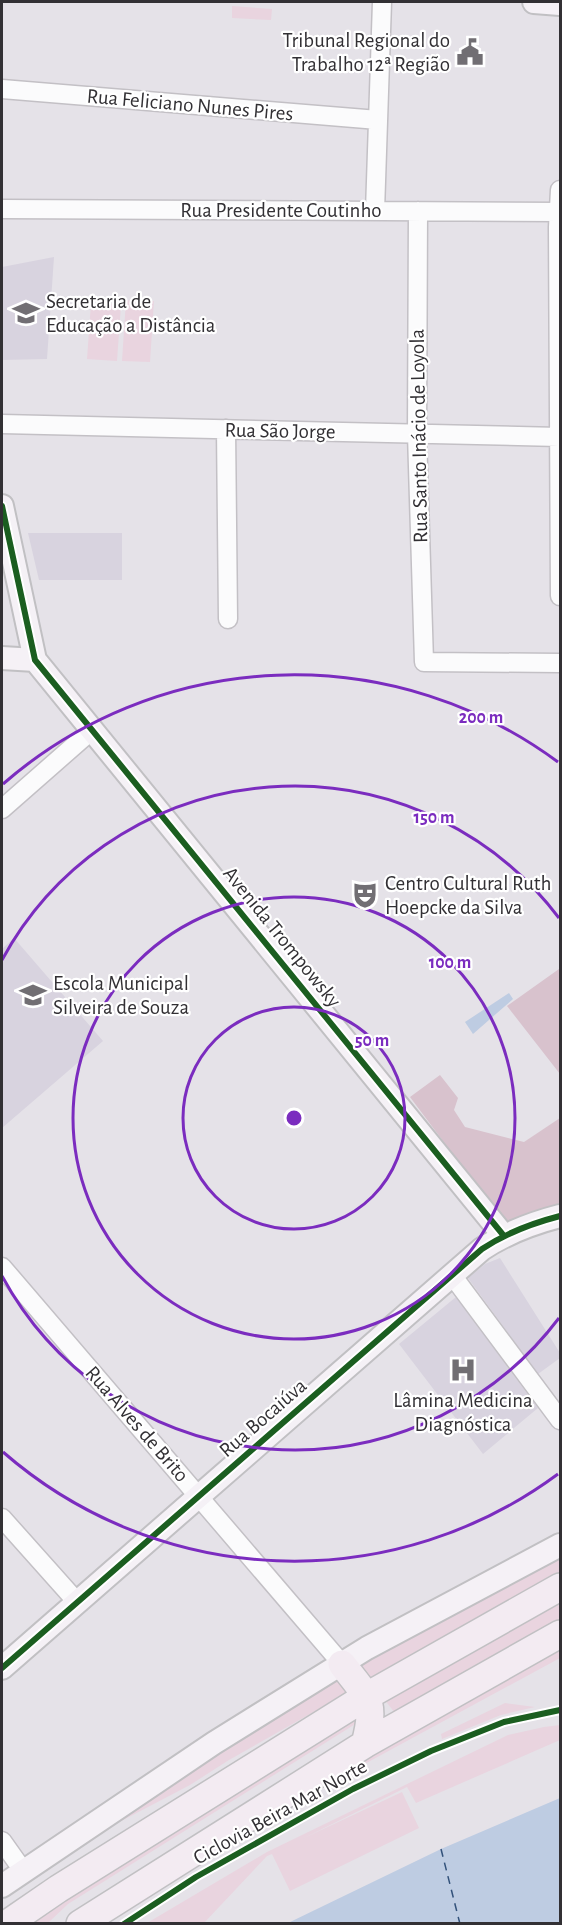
<svg xmlns="http://www.w3.org/2000/svg" width="562" height="1925" viewBox="0 0 562 1925" font-family="'Alegreya Sans',sans-serif">
<style>
.built{fill:#d8d3df}
.green{fill:#e9d4df}
.forest{fill:#d8c2cd}
.water{fill:#becce2}
.lines{fill:none;stroke-linecap:round;stroke-linejoin:round}
.ferry{stroke:#33527b;stroke-width:1.5;stroke-dasharray:8 6;stroke-linecap:butt}
.minor-casing{stroke:#c3c0c5;stroke-width:21}
.major-casing{stroke:#c1c0c3;stroke-width:26}
.highway-casing{stroke:#c1c0c3;stroke-width:30}
.minor{stroke:#fbfbfc;stroke-width:18}
.major{stroke:#f5f1f6;stroke-width:22}
.highway{stroke:#f3ebf2;stroke-width:27}
.cycleway-casing{stroke:#fff;stroke-width:10}
.cycleway{stroke:#1b5e20;stroke-width:6}
.ring{fill:none;stroke:#7b2cbf;stroke-width:3}
.labels{text-anchor:middle;dominant-baseline:central;stroke-width:4.5;stroke-linejoin:round;paint-order:stroke}
.poi-label{font-size:21px;fill:#323034;stroke:#fff;text-anchor:start}
.street-label{font-size:21px;fill:#323034;stroke:#fff}
.centre{fill:#7b2cbf;stroke:#fff;stroke-width:3}
.ring-label{font-size:18px;text-anchor:middle;font-weight:bold;fill:#7b2cbf;stroke:#fff;stroke-width:4.5;stroke-linejoin:round;paint-order:stroke}
</style>
<rect width="100%" height="100%" fill="#e5e2e8"/>
<path class="built" d="M 54,257 L 47,359 L 2,360 L 2,267 Z
M 28,533 L 122,533 L 122,580 L 39,580 Z
M 14,938 L 103,1041 L 2,1128 L 2,949 Z
M 500,1258 L 560,1353 L 560,1358 L 538,1374 L 468,1278 L 485,1264 Z
M 456,1297 L 538,1408 L 483,1454 L 399,1344 Z"/>
<path class="green" d="M 232,6 L 272,9 L 271,20 L 232,18 Z
M 126,300 L 154,301 L 150,362 L 122,361 Z
M 91,303 L 121,305 L 117,361 L 87,359 Z
M 560,1556 L 560,1573 L 558,1575 L 368,1682 L 357,1667 Z
M 560,1601 L 560,1621 L 395,1713 L 384,1699 Z
M 560,1644 L 560,1658 L 324,1786 L 284,1801 Z
M 336,1679 L 347,1693 L 229,1760 L 190,1785 L 106,1829 L 217,1749 Z
M 505,1703 L 535,1707 L 501,1715 L 442,1739 L 441,1734 Z
M 355,1716 L 357,1723 L 68,1904 L 48,1923 L 28,1924 Z
M 560,1725 L 560,1740 L 416,1803 L 407,1787 L 302,1839 L 402,1792 L 419,1828 L 290,1891 L 272,1854 L 267,1856 L 204,1923 L 147,1923 L 267,1852 L 508,1735 L 544,1727 Z"/>
<path class="forest" d="M 559,969 L 560,971 L 560,1074 L 507,1006 Z
M 440,1075 L 458,1098 L 454,1110 L 465,1127 L 524,1142 L 560,1118 L 560,1209 L 506,1225 L 410,1097 Z"/>
<path class="water" d="M 509,993 L 513,999 L 473,1034 L 465,1022 Z
M 560,1798 L 560,1923 L 288,1923 L 441,1849 Z"/>
<g class="lines">
<path class="ferry" d="M 441,1849 L 460,1924"/>
<defs>
<path id="minor" d="M 2,89 L 378,120
M 560,190 L 558,227 L 560,596
M 2,209 L 560,212
M 375,211 L 382,2
M 418,211 L 417,434 L 424,662 L 560,663
M 2,424 L 559,437
M 226,429 L 228,619
M 2,809 L 92,730
M 2,1267 L 342,1664
M 452,1275 L 560,1420
M 2,1518 L 77,1602
M 2,1841 L 24,1872"/>
<path id="major" d="M 534,2 L 560,4
M 2,506 L 35,660 L 504,1236
M 2,658 L 35,660
M 2,1668 L 482,1249 C 506,1233 533,1223 560,1216
M 2,1886 L 214,1743 L 367,1648 L 560,1545"/>
<path id="highway" d="M 342,1664 C 367,1697 377,1700 365,1744
M 7,1924 L 58,1889 L 367,1696 L 560,1587
M 80,1924 L 365,1744 L 560,1634"/>
</defs>
<use href="#minor" class="minor-casing"/>
<use href="#major" class="major-casing"/>
<use href="#highway" class="highway-casing"/>
<use href="#minor" class="minor"/>
<use href="#major" class="major"/>
<use href="#highway" class="highway"/>
<defs>
<path id="cycleway" d="M 2,506 L 35,660 L 504,1236
M 2,1668 L 482,1249 C 506,1233 533,1223 560,1216
M 124,1924 L 196,1877 L 353,1789 L 431,1751 L 504,1722 L 560,1710"/>
</defs>
<use href="#cycleway" class="cycleway-casing"/>
<use href="#cycleway" class="cycleway"/>
</g>
<g class="ring">
<circle cx="294" cy="1118" r="111"/>
<circle cx="294" cy="1118" r="221"/>
<path d="M559 1318A332 332 0 0 1 2 1276M2 960A332 332 0 0 1 559 918"/>
<path d="M558 1474A443 443 0 0 1 3 1452M3 784A443 443 0 0 1 558 762"/>
</g>
<defs>
<symbol id="civic-bare" viewBox="-9 -9 18 18"><path d="M-.6-6.5H3V-4.5H.6V-3L4-1V1h2V6H-6V1h2V-1L-.6-3ZM-1.2 2.5V6h2.4V2.5Z" fill="#716e73" stroke="#fff" stroke-width="2.5" paint-order="stroke"/></symbol>
<symbol id="university-bare" viewBox="-9 -9 18 18"><path d="M0-5L7-2L0 1L-7-2ZM-4 1L0 2.5L4 1V4Q0 6-4 4Z" fill="#716e73" stroke="#fff" stroke-width="2.5" paint-order="stroke"/></symbol>
<symbol id="theatre-bare" viewBox="-9 -9 18 18"><path d="M-5-5.5Q0-4 5-5.5V0Q5 5 0 6Q-5 5-5 0ZM-3.3-2.5H-1v1.5H-3.3ZM1-2.5H3.3v1.5H1ZM-2.8 1Q0 5.5 2.8 1Z" fill="#716e73" stroke="#fff" stroke-width="2.5" paint-order="stroke"/></symbol>
<symbol id="school-bare" viewBox="-9 -9 18 18"><path d="M0-5L7-2L0 1L-7-2ZM-4 1L0 2.5L4 1V4Q0 6-4 4Z" fill="#716e73" stroke="#fff" stroke-width="2.5" paint-order="stroke"/></symbol>
<symbol id="hospital-bare" viewBox="-9 -9 18 18"><path d="M-5-5h3v3.5h4V-5h3V5h-3V1.5h-4V5h-3Z" fill="#716e73" stroke="#fff" stroke-width="2.5" paint-order="stroke"/></symbol>
</defs>
<g fill-rule="evenodd">
<use href="#civic-bare" x="451" y="33" width="38" height="38"/>
<use href="#university-bare" x="7" y="294" width="38" height="38"/>
<use href="#theatre-bare" x="346" y="876" width="38" height="38"/>
<use href="#school-bare" x="14" y="976" width="38" height="38"/>
<use href="#hospital-bare" x="444" y="1351" width="38" height="38"/>
</g>
<g class="labels">
<g class="poi-label">
<text x="450" y="40" text-anchor="end">Tribunal Regional do<tspan x="450" dy="24">Trabalho 12ª Região</tspan></text>
<text x="46" y="301">Secretaria de<tspan x="46" dy="24">Educação a Distância</tspan></text>
<text x="385" y="883">Centro Cultural Ruth<tspan x="385" dy="24">Hoepcke da Silva</tspan></text>
<text x="53" y="983">Escola Municipal<tspan x="53" dy="24">Silveira de Souza</tspan></text>
<text x="463" y="1400" text-anchor="middle">Lâmina Medicina<tspan x="463" dy="24">Diagnóstica</tspan></text>
</g>
<g class="street-label">
<text transform="translate(190 105) rotate(5)">Rua Feliciano Nunes Pires</text>
<text x="281" y="210">Rua Presidente Coutinho</text>
<text transform="translate(280 431) rotate(1)">Rua São Jorge</text>
<text transform="translate(419 436) rotate(-91)">Rua Santo Inácio de Loyola</text>
<text transform="translate(282 937) rotate(51)">Avenida Trompowsky</text>
<text transform="translate(263 1418) rotate(-41)">Rua Bocaiúva</text>
<text transform="translate(137 1424) rotate(49)">Rua Alves de Brito</text>
<text transform="translate(280 1812) rotate(-29)">Ciclovia Beira Mar Norte</text>
</g>
</g>
<circle cx="294" cy="1118" r="9" class="centre"/>
<g class="ring-label">
<text x="481" y="723">200 m</text>
<text x="434" y="823">150 m</text>
<text x="450" y="968">100 m</text>
<text x="372" y="1046">50 m</text>
</g>
<rect width="562" height="1925" fill="none" stroke="#323034" stroke-width="6"/>
</svg>
